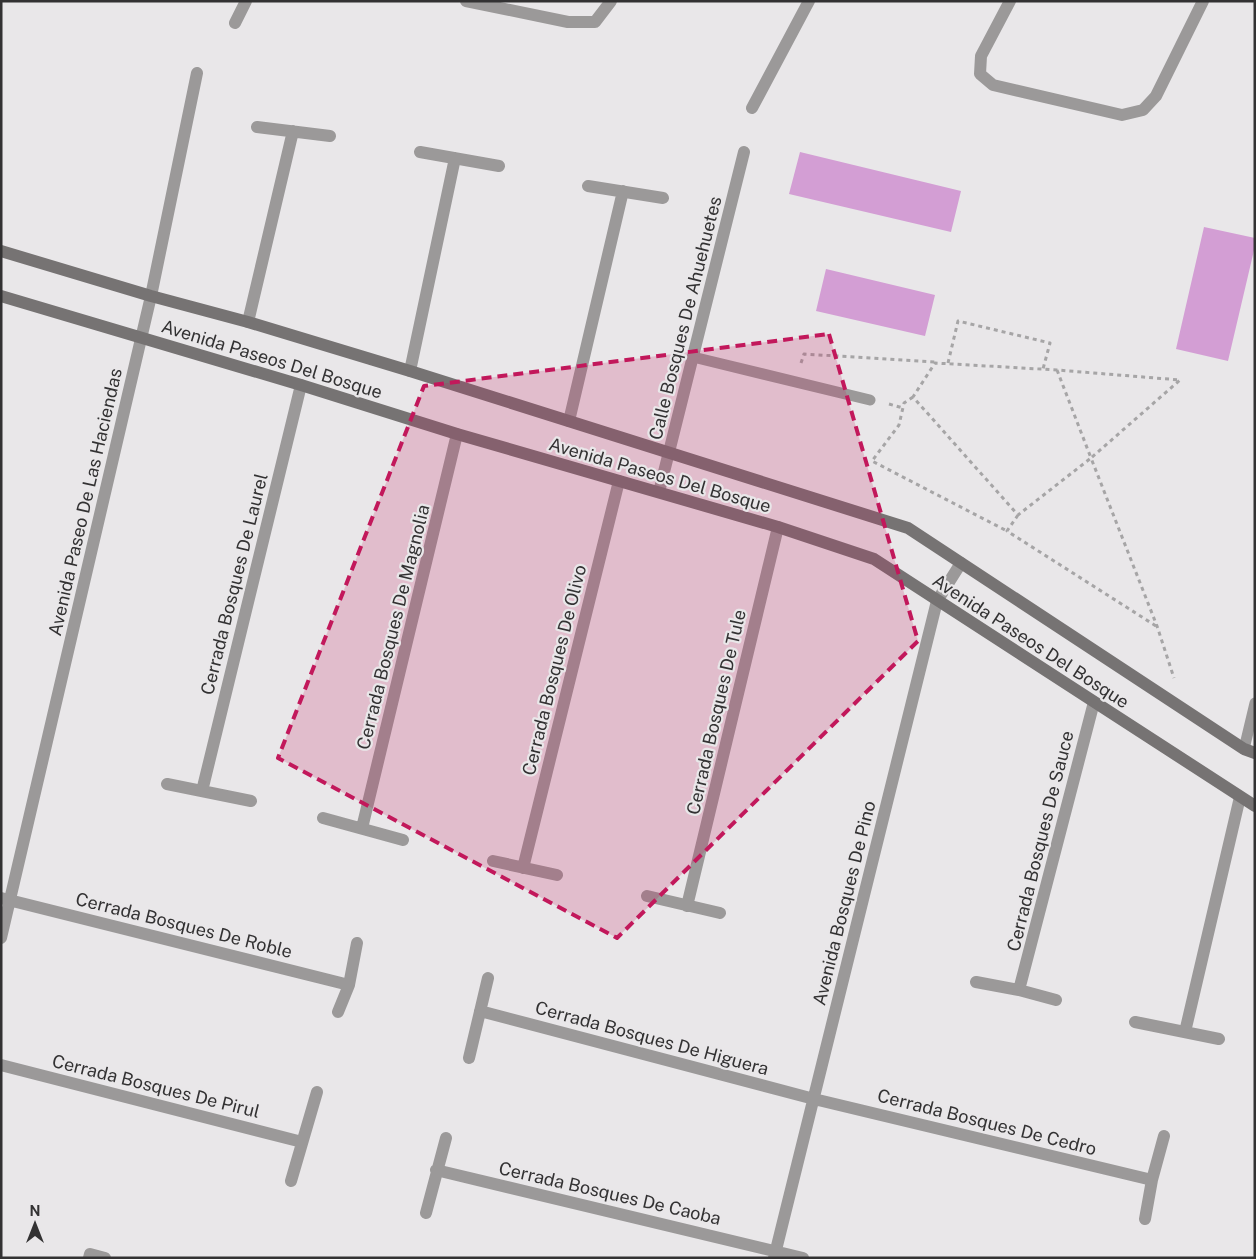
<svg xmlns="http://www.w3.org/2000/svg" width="1256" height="1259" viewBox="0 0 1256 1259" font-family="'Public Sans',sans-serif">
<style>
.building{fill:#d39ed4}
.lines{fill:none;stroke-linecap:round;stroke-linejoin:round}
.path{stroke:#a6a5a6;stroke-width:3;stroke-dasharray:4 4;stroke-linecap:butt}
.lane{stroke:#9b9999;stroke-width:11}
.street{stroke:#9b9999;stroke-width:12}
.secondary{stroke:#767373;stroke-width:12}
.marked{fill:#c2185b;fill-opacity:0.2;stroke:#c2185b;stroke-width:4;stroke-dasharray:10 6;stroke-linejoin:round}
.labels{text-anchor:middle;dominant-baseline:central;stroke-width:4.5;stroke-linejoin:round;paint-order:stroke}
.street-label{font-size:18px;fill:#333233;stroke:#e9e7e9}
</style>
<rect width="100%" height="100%" fill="#e9e7e9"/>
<path class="building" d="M 800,152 L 961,191 L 951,232 L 789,194 Z
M 1204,227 L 1255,238 L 1255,246 L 1228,361 L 1176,349 Z
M 826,269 L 935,295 L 925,336 L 816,311 Z"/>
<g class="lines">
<path class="path" d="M 801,363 L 804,354 L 935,362
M 948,363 L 958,321 L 1050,343 L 1043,369
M 1057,370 L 1091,458 L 1018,515 L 913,397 L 935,363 L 1057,370 L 1180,380 L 1091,458 L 1157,626 L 1174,678
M 913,397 L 904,403 L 899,425 L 872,461 L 1007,531
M 889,404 L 903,408
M 1018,515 L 1007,531 L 1156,626"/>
<path class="lane" d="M 693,357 L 870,400
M 1244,749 L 1255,703"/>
<path class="street" d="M 466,1 L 568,22 L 595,22 L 611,1
M 1010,1 L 981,56 L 980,74 L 993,85 L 1122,115 L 1143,110 L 1156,96 L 1203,1
M 235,23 L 246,1
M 752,108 L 809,1
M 257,127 L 330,136
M 420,152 L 499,166
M 588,186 L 663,198
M 248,322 L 293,131
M 410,371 L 455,158
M 569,421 L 623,191
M 659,492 L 744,152
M 167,784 L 251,801
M 202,791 L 301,385
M 323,818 L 403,840
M 362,828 L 457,434
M 493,861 L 557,875
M 523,868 L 619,481
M 647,896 L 720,913
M 1,898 L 349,985
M 687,906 L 778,527
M 1,938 L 151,296 L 197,73
M 976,982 L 1019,990 L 1056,1000
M 1019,990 L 1094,702
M 480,1011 L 814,1099 L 1152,1180
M 338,1012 L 349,985 L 357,943
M 1135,1022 L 1219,1039
M 1185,1032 L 1240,797
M 469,1058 L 488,978
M 1,1065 L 302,1142
M 436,1170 L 803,1258
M 291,1181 L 317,1092
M 426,1213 L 446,1138
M 1145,1219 L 1152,1180 L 1164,1136
M 89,1258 L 90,1254 L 105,1258
M 774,1258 L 937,601 L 961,563"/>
<path class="secondary" d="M 1,251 L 151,296 L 248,322 L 410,371 L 908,528 L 1244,749 L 1255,753
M 1,296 L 301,385 L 457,434 L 778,527 L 874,559 L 1255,806"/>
</g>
<path class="marked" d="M 829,334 L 918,641 L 617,938 L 278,758 L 424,386 Z"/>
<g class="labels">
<g class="street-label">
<text transform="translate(685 318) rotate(-76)">Calle Bosques De Ahuehuetes</text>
<text transform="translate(272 359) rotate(17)">Avenida Paseos Del Bosque</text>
<text transform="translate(660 475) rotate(16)">Avenida Paseos Del Bosque</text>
<text transform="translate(85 502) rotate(-77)">Avenida Paseo De Las Haciendas</text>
<text transform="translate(234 584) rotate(-76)">Cerrada Bosques De Laurel</text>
<text transform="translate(393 627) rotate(-76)">Cerrada Bosques De Magnolia</text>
<text transform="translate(1031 641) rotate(33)">Avenida Paseos Del Bosque</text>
<text transform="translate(554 670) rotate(-76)">Cerrada Bosques De Olivo</text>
<text transform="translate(716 712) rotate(-77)">Cerrada Bosques De Tule</text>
<text transform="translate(1040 841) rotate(-76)">Cerrada Bosques De Sauce</text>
<text transform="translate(844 903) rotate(-76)">Avenida Bosques De Pino</text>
<text transform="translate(184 925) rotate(14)">Cerrada Bosques De Roble</text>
<text transform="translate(652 1038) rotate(15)">Cerrada Bosques De Higuera</text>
<text transform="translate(156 1086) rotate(14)">Cerrada Bosques De Pirul</text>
<text transform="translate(987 1122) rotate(14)">Cerrada Bosques De Cedro</text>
<text transform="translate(610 1193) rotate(13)">Cerrada Bosques De Caoba</text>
</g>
</g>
<rect width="1256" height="1259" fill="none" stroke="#333233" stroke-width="5"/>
<g transform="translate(35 1224)" stroke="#e9e7e9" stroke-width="4" paint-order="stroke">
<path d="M0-4L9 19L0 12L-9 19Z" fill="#333233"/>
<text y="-8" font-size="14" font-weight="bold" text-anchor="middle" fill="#333233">N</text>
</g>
</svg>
